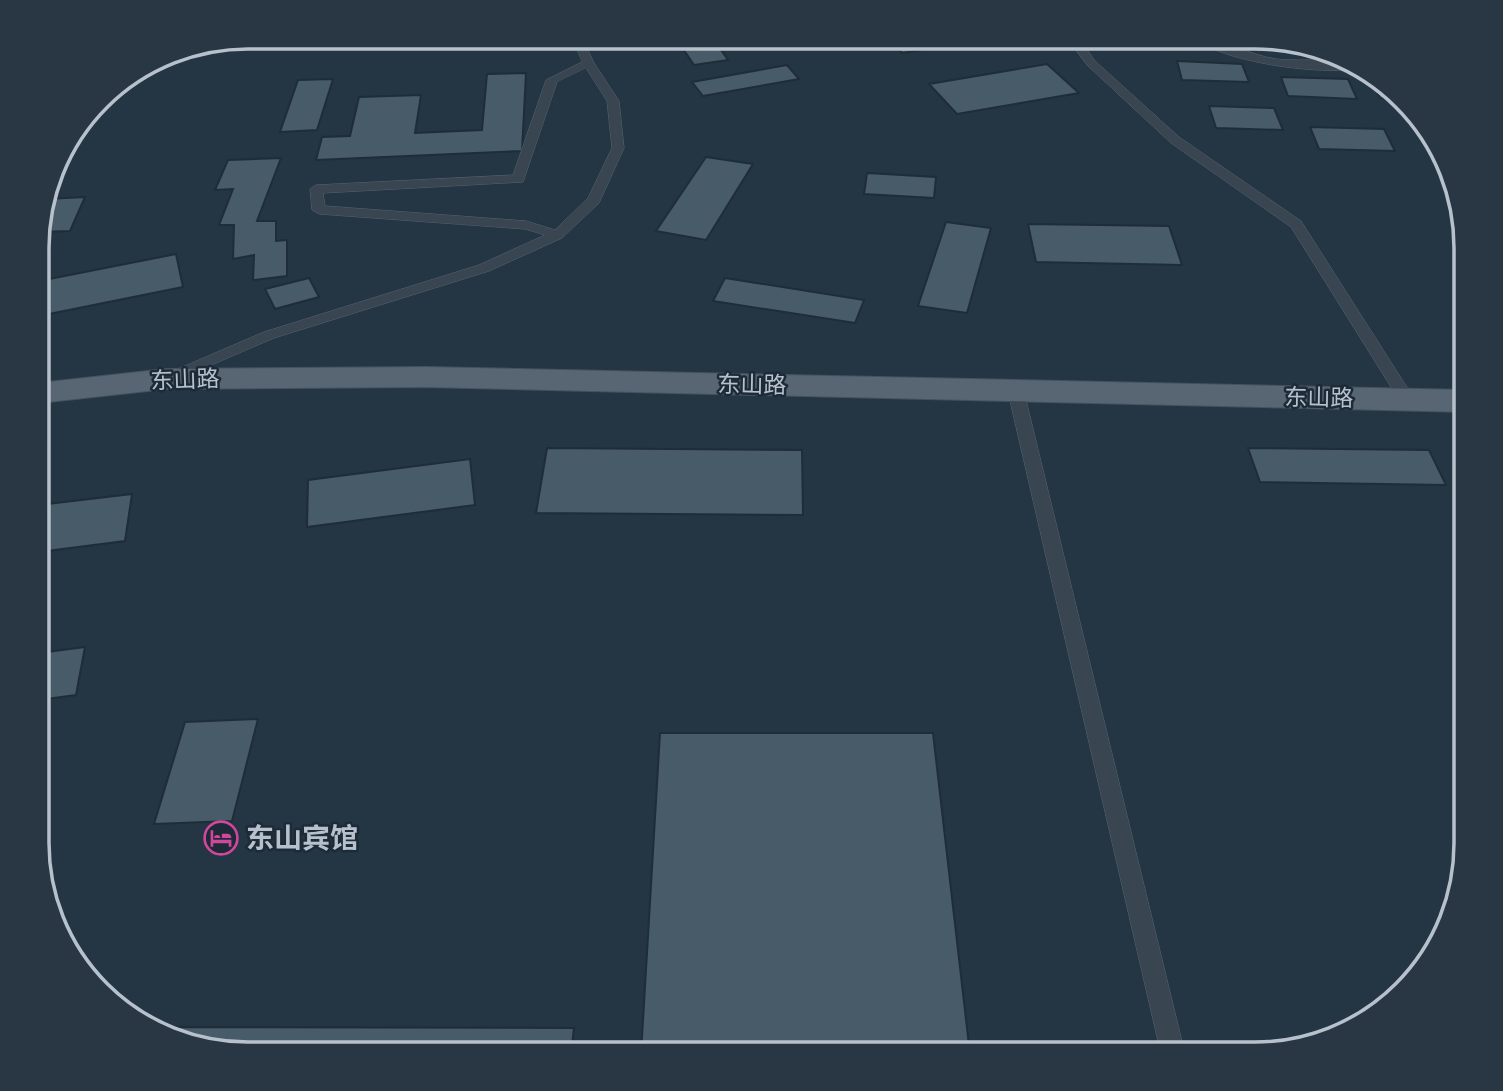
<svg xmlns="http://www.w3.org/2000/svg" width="1503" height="1091" viewBox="0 0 1503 1091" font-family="Roboto,'Noto Sans SC',sans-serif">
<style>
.building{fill:#485b69;stroke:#1f2d39;stroke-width:2}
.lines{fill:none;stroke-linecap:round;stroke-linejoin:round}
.lane-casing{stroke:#57646f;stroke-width:1}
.primary-casing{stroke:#45525e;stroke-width:2}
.lane{fill:#394652;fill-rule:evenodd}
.primary{fill:#576672;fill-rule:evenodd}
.labels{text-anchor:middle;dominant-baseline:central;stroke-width:5;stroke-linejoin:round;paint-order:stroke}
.street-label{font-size:23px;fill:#b6c1cc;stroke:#1d2b38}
.near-poi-label{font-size:28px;font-weight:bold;fill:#b6c1cc;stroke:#1d2b38;text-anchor:start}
.rim{fill:none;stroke:#b6c1cc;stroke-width:3.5}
</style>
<rect width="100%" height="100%" fill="#243543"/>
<path class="building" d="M 675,37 L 712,37 L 728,60 L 694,65 Z
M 888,37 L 1007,37 L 902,53 Z
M 1114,37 L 1162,37 L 1165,48 L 1115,46 Z
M 1177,61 L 1242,64 L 1249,82 L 1182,80 Z
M 1047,64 L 1079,93 L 957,114 L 929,84 Z
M 787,65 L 799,79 L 703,96 L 692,82 Z
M 526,73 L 522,151 L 316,160 L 322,137 L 350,136 L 359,97 L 421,95 L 415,133 L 482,130 L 487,74 Z
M 1281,77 L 1348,79 L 1357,99 L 1288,96 Z
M 333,79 L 317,130 L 280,132 L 298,80 Z
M 1370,79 L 1384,81 L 1399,99 L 1380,98 Z
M 1209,106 L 1274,108 L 1283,130 L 1216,128 Z
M 1413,119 L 1416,119 L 1434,141 L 1424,141 Z
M 1310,127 L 1384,129 L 1395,151 L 1319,149 Z
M 706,157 L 753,164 L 706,240 L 656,231 Z
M 281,158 L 257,221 L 276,221 L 276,241 L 287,240 L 287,276 L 253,280 L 254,255 L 233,259 L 234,225 L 219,225 L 233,189 L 215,190 L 228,160 Z
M 867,173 L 936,177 L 934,198 L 864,194 Z
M 85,197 L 70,231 L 39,232 L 39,220 L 46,199 Z
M 946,222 L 991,228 L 967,313 L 918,306 Z
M 1028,224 L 1169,226 L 1182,265 L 1036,262 Z
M 176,254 L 183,287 L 39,316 L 39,281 Z
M 309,278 L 319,297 L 275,309 L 265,289 Z
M 725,278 L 864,300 L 855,323 L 713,301 Z
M 547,448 L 802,450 L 803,515 L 536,513 Z
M 1248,448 L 1429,450 L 1446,485 L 1260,482 Z
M 470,459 L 475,505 L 307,527 L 308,480 Z
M 132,494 L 125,541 L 39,552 L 39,505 Z
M 85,647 L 76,695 L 39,700 L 39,653 Z
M 258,719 L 232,821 L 154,824 L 185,722 Z
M 660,733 L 933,733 L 970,1054 L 641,1054 Z
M 150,1027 L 574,1028 L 571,1054 L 234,1054 L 179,1043 Z"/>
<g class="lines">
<defs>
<path id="lane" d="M 572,37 L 582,37 L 594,63 L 619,101 L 624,148 L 599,203 L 562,238 L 489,271 L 274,338 L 174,381 L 164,381 L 161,378 L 164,375 L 264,332 L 479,265 L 545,235 L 525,229 L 319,214 L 312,210 L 310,189 L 316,185 L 513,175 L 546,80 L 582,62 ZM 586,68 L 607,101 L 612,148 L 588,198 L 555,230 L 526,221 L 325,206 L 323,193 L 523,182 L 557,82 Z
M 1067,37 L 1078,37 L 1095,61 L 1179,137 L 1301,221 L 1415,400 L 1413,403 L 1401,403 L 1291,227 L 1171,143 L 1087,65 Z
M 1192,37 C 1220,37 1248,55 1276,59 C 1302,62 1342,56 1363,68 C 1323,76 1223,63 1192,37 Z
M 1016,387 L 1024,392 L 1185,1054 L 1161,1054 L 1008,392 Z"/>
<path id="primary" d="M 426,367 L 1466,390 L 1466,412 L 426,387 L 166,389 L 39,403 L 39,383 L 166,369 Z"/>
</defs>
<use href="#lane" class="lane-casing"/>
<use href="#primary" class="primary-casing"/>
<use href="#lane" class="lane"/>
<use href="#primary" class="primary"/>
</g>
<defs>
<symbol id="hotel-ring" viewBox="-11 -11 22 22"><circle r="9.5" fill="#1d2b38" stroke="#d1479c" stroke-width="1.5"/><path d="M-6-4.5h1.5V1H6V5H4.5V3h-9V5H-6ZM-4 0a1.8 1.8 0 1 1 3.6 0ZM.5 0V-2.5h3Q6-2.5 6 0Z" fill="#d1479c"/></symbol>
</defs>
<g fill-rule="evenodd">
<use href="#hotel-ring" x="202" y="819" width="38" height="38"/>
</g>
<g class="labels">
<g class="street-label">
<text transform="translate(185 380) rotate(-2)">东山路</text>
<text transform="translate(752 385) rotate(1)">东山路</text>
<text transform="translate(1319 398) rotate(1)">东山路</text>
</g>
<g class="near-poi-label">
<text x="246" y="838">东山宾馆</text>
</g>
</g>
<path d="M0 0H1503V1091H0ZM248 49H1255A199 199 0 0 1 1454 248V843A199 199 0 0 1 1255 1042H248A199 199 0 0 1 49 843V248A199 199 0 0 1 248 49Z" fill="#293744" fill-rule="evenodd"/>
<path class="rim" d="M248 49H1255A199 199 0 0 1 1454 248V843A199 199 0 0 1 1255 1042H248A199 199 0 0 1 49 843V248A199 199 0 0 1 248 49Z"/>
</svg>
